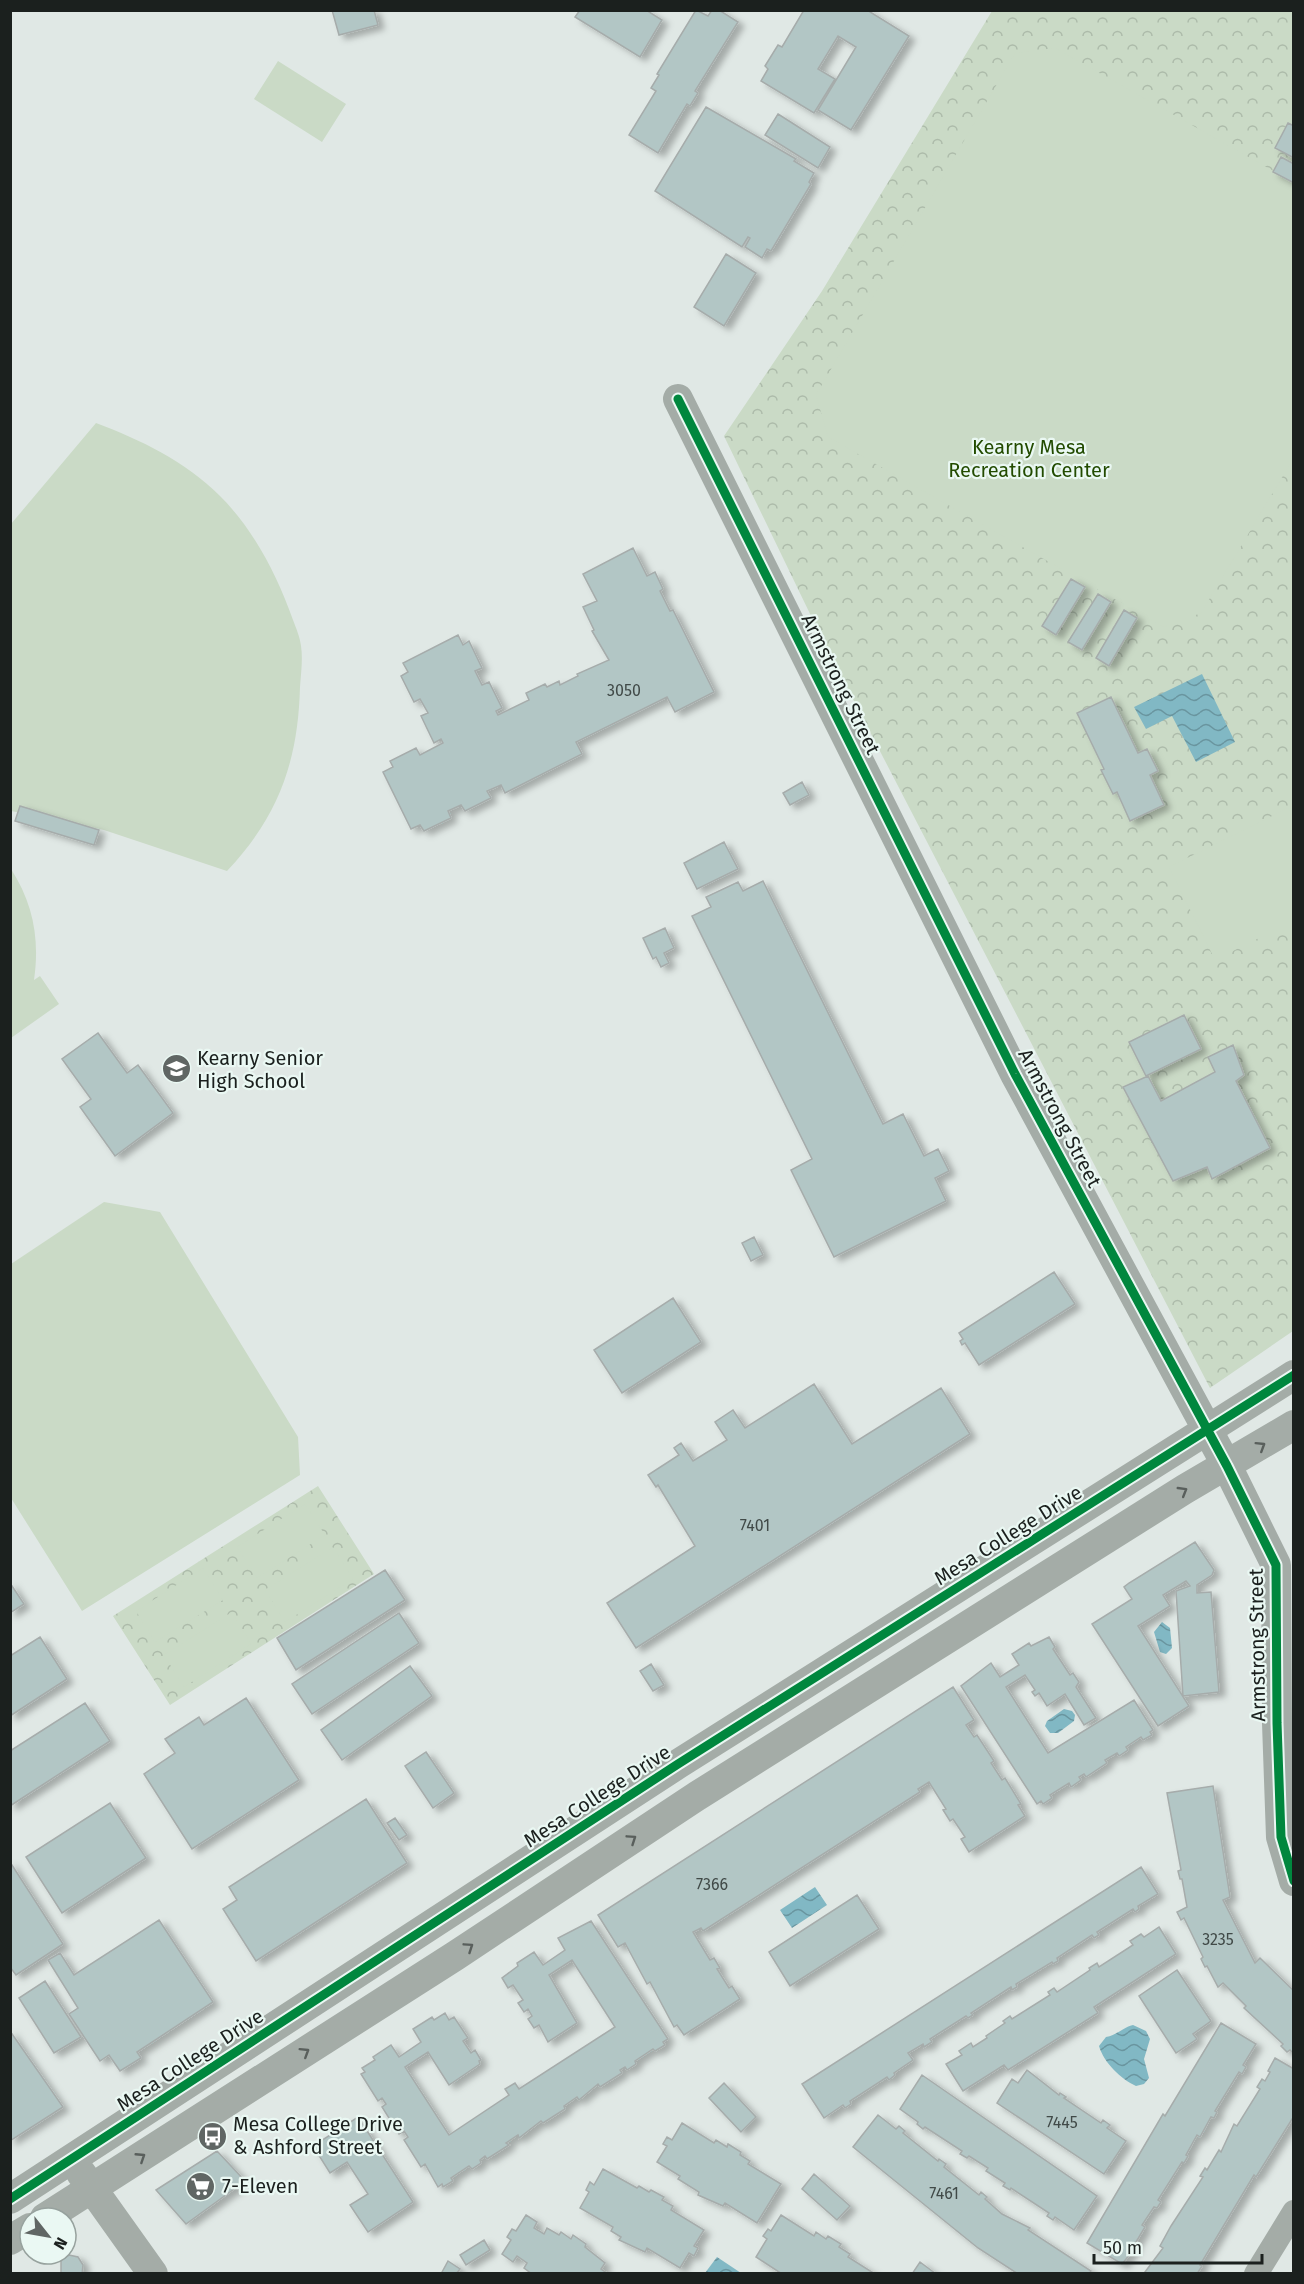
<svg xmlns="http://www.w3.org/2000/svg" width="1304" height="2284" viewBox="0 0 1304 2284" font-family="'Fira Sans',sans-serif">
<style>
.park{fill:url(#park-crowns)}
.pitch{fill:#cadac6}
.water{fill:url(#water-waves)}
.building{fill:#b2c6c5;stroke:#a6acab;stroke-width:1.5;filter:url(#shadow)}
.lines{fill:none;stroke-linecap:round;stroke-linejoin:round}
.minor{stroke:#a4aca7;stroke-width:24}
.tertiary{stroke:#a4aca7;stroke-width:30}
.cycleway-casing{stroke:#eaf8f3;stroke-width:13}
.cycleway{stroke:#00873e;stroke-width:9}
.oneway{stroke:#595f5c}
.labels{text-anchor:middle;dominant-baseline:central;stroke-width:4.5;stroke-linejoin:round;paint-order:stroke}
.number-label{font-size:16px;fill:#414a48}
.park-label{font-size:20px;fill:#224b00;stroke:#eaf8f3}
.street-label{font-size:20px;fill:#1b201e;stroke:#eaf8f3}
.poi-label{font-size:20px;fill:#1b201e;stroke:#eaf8f3;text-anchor:start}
</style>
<defs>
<pattern id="park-crowns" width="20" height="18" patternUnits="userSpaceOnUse" patternTransform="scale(1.5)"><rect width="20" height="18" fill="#cadac6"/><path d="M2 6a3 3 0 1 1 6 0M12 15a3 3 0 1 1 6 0" fill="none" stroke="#adbbaa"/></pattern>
<pattern id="water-waves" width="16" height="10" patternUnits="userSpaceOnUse" patternTransform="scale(1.5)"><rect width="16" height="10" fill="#81b8c4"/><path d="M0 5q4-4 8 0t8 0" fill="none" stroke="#69959f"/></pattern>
<filter id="shadow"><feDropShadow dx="6" dy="4" stdDeviation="3" flood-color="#0004"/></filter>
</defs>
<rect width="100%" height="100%" fill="#e0e8e5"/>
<path class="park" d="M 992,11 L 1293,11 L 1293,1331 L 1210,1388 L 826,647 L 724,436 L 822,291 Z
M 318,1486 L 374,1574 L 170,1705 L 113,1616 Z"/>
<path class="pitch" d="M 1055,48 L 1293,182 L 1293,459 L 1201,613 L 1164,627 L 828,437 L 816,395 L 1015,53 Z
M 278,61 L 346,104 L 322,142 L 254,99 Z
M 96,423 C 141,440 185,461 220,496 C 254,530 277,575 293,620 C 296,628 300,637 301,646 C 303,659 301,673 300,687 C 298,761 279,816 227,871 L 104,830 L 11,811 L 11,524 Z
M 1288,808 L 1293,820 L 1293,921 L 1215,960 L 1169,867 Z
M 11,869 C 33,903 40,939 34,980 L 40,976 L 59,1004 L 11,1038 Z
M 104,1202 L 160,1212 L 298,1437 L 300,1475 L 82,1611 L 11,1498 L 11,1264 Z
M 305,1504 L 325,1535 L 257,1578 L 237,1547 Z
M 333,1547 L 353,1579 L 285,1622 L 265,1590 Z
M 203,1568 L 223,1600 L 155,1642 L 136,1611 Z
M 232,1612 L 251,1644 L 184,1687 L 164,1655 Z"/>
<path class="water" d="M 1202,674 L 1235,742 L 1196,762 L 1172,716 L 1146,729 L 1134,707 Z
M 1162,1622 L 1170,1628 L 1172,1648 L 1166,1654 L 1160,1652 L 1154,1632 Z
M 1064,1709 L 1072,1711 L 1075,1715 L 1074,1721 L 1058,1733 L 1050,1733 L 1045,1726 L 1047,1721 Z
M 815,1887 L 827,1905 L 792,1928 L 780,1910 Z
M 1133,2025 L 1146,2031 L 1150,2039 L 1144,2059 L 1149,2078 L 1144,2084 L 1136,2086 C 1121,2079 1104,2063 1099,2046 L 1106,2037 C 1117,2035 1122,2028 1133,2025 Z
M 717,2257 L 741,2273 L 705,2273 Z"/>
<path class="building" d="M 332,10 L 374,10 L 378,25 L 339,35 Z
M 580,10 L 646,10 L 662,20 L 640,57 L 575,17 Z
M 696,10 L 708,16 L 712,10 L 719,10 L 738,22 L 695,91 L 698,93 L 690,106 L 687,104 L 658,153 L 629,135 L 656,91 L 651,88 L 659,75 L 657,74 Z
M 804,10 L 867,10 L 909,36 L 851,130 L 818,110 L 856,47 L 838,36 L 818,69 L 835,79 L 814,113 L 761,81 L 768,69 L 765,66 L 778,45 L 782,47 Z
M 706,107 L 796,159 L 794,161 L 814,173 L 809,182 L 811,184 L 771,251 L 767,249 L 762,258 L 745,247 L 750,238 L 748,237 L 742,247 L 655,191 Z
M 778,114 L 830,147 L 818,168 L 765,135 Z
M 1288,123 L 1294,126 L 1294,158 L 1275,148 Z
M 1281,157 L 1294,164 L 1294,183 L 1273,172 Z
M 726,254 L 756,273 L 724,326 L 694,307 Z
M 633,548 L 647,576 L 655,572 L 663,589 L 660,591 L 670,611 L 673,610 L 714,692 L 675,712 L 667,697 L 576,742 L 582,754 L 505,793 L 501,785 L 487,791 L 491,798 L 465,811 L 461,805 L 448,811 L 451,818 L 424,831 L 420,825 L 411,829 L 383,772 L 393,767 L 390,761 L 416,748 L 420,755 L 443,743 L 441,739 L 434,743 L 421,716 L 428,713 L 420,699 L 414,702 L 401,676 L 408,672 L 403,663 L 458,635 L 463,645 L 469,641 L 482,668 L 475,671 L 482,685 L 489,682 L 502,708 L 496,711 L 498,715 L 529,700 L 526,693 L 545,684 L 547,687 L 559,681 L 560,685 L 578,676 L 577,674 L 609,660 L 592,631 L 594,630 L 583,607 L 597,601 L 583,574 Z
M 1071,579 L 1085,587 L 1056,635 L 1042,626 Z
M 1098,594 L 1111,602 L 1082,650 L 1068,642 Z
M 1124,610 L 1137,618 L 1109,666 L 1096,658 Z
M 1111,697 L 1138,753 L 1147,749 L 1158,771 L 1150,775 L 1164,805 L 1130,821 L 1117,792 L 1113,794 L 1101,770 L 1104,769 L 1077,713 Z
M 802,782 L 809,795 L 790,805 L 783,793 Z
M 20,806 L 99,830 L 94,845 L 15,821 Z
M 724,842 L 738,869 L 697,889 L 684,863 Z
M 763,881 L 883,1124 L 903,1114 L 924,1156 L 938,1149 L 949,1171 L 935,1178 L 946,1201 L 834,1257 L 791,1170 L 812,1159 L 692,916 L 711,907 L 706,897 L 738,882 L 743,891 Z
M 665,928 L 674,948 L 664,953 L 669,963 L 661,967 L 656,957 L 653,959 L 643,938 Z
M 1184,1015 L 1201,1049 L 1146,1076 L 1129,1042 Z
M 98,1033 L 127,1073 L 138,1065 L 173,1113 L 115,1156 L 80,1107 L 91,1099 L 62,1059 Z
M 1233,1045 L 1244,1075 L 1236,1081 L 1270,1148 L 1212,1179 L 1207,1167 L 1173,1181 L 1123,1087 L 1148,1076 L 1161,1101 L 1215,1072 L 1208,1057 Z
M 754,1237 L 763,1255 L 751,1261 L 742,1243 Z
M 1054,1272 L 1075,1304 L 979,1365 L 965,1343 L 962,1345 L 960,1341 L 963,1339 L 959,1333 Z
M 673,1298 L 701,1342 L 622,1393 L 594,1350 Z
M 814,1384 L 852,1444 L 941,1388 L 970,1434 L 636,1648 L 607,1603 L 695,1546 L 658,1485 L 656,1487 L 648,1475 L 679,1455 L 674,1448 L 681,1443 L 693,1461 L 727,1440 L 715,1422 L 733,1410 L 745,1428 Z
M 1195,1542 L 1214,1570 L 1212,1575 L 1197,1585 L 1197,1593 L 1211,1592 L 1219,1692 L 1183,1696 L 1176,1591 L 1190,1586 L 1186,1581 L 1163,1595 L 1170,1606 L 1138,1626 L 1189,1706 L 1158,1726 L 1092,1624 L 1132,1599 L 1124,1587 L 1129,1583 Z
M 385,1570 L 405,1600 L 296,1670 L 277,1638 Z
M 10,1583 L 24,1604 L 10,1613 Z
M 399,1613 L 419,1643 L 312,1714 L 292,1684 Z
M 40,1637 L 67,1679 L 10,1716 L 10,1656 Z
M 1049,1637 L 1055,1647 L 1053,1649 L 1070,1675 L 1073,1673 L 1079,1682 L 1076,1687 L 1096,1718 L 1084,1725 L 1065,1694 L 1047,1706 L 1039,1693 L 1035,1696 L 1032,1692 L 1035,1690 L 1025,1675 L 1006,1687 L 1048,1753 L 1134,1700 L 1153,1730 L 1150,1732 L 1152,1735 L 1143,1740 L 1141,1737 L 1126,1747 L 1128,1750 L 1119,1756 L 1117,1753 L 1105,1760 L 1107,1763 L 1086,1777 L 1084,1774 L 1079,1777 L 1081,1780 L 1071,1787 L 1069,1783 L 1050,1795 L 1052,1798 L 1043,1804 L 1041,1801 L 1037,1804 L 961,1686 L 991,1663 L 1000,1677 L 1019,1665 L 1012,1654 L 1029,1643 L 1031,1646 Z
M 651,1664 L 664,1685 L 653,1691 L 640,1671 Z
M 410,1666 L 432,1696 L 342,1760 L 321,1730 Z
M 953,1687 L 974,1720 L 966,1725 L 974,1737 L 977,1735 L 994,1761 L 991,1763 L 1002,1780 L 1005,1778 L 1021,1804 L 1018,1805 L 1025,1816 L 969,1852 L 961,1839 L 965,1837 L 953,1819 L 950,1821 L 943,1810 L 946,1809 L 929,1782 L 918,1789 L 920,1792 L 703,1931 L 701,1928 L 693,1932 L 710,1960 L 714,1958 L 720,1968 L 717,1969 L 729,1988 L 732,1986 L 740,1999 L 684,2035 L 677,2025 L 674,2027 L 650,1982 L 647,1984 L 625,1943 L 618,1947 L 598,1915 Z
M 246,1698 L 299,1780 L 192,1849 L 144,1774 L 175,1753 L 165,1739 L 199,1717 L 204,1725 Z
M 85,1703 L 110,1741 L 10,1806 L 10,1751 Z
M 426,1752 L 454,1793 L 433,1808 L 405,1766 Z
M 1213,1786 L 1230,1897 L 1223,1900 L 1255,1963 L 1260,1958 L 1294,1991 L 1294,2054 L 1290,2050 L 1287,2052 L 1281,2046 L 1283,2044 L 1244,2008 L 1246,2006 L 1223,1983 L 1218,1987 L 1207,1966 L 1205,1967 L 1201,1959 L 1203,1957 L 1184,1918 L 1181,1920 L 1177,1912 L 1187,1907 L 1182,1879 L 1180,1879 L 1178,1871 L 1181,1870 L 1167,1793 Z
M 366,1799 L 407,1863 L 256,1961 L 223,1909 L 237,1900 L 229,1887 Z
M 110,1803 L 146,1858 L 62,1913 L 26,1857 Z
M 395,1818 L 407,1835 L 399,1840 L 387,1823 Z
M 10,1862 L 63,1944 L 16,1975 L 10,1967 Z
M 1141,1867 L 1158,1894 L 1138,1906 L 1139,1909 L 1135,1912 L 1133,1909 L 1097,1932 L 1099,1935 L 1094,1938 L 1092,1935 L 1057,1958 L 1058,1961 L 1053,1964 L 1052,1962 L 1016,1984 L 1017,1987 L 1012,1990 L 1011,1987 L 971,2013 L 973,2015 L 968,2018 L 966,2016 L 930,2039 L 932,2042 L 924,2047 L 923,2044 L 908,2053 L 913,2060 L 894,2073 L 895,2075 L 889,2080 L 887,2077 L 850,2101 L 851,2104 L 845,2108 L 843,2105 L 824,2118 L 802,2084 Z
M 857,1895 L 879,1929 L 790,1986 L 769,1952 Z
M 159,1920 L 213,2002 L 137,2052 L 141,2058 L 120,2071 L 109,2055 L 100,2061 L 69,2014 L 78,2008 L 48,1960 L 60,1953 L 74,1975 Z
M 591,1921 L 668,2039 L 663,2042 L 665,2045 L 655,2051 L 653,2049 L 635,2061 L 636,2064 L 627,2070 L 625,2067 L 620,2070 L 622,2073 L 600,2087 L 598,2084 L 579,2100 L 577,2097 L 564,2106 L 565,2109 L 543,2123 L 541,2121 L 519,2138 L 518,2135 L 506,2143 L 509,2145 L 487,2159 L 485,2156 L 480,2160 L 481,2163 L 472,2169 L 469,2166 L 451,2178 L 453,2181 L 443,2187 L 442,2184 L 438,2187 L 425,2164 L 421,2167 L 404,2140 L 408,2137 L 404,2131 L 399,2134 L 382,2107 L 386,2104 L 382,2098 L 378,2101 L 361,2074 L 365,2072 L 362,2068 L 375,2060 L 373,2057 L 391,2045 L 399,2057 L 421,2042 L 413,2029 L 432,2017 L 434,2020 L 445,2013 L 449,2020 L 454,2017 L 468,2038 L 463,2041 L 471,2053 L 475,2050 L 481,2060 L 479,2061 L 480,2064 L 449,2085 L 428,2052 L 405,2067 L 449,2135 L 509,2095 L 505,2089 L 515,2083 L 519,2089 L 615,2027 L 572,1960 L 549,1975 L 577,2023 L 548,2042 L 539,2025 L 534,2028 L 528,2019 L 532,2016 L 528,2009 L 524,2012 L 518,2003 L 523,2000 L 513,1985 L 508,1988 L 502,1978 L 518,1966 L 517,1963 L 534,1952 L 543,1965 L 565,1950 L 558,1938 Z
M 1159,1927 L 1176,1954 L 1094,2007 L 1098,2013 L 1008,2070 L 1004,2065 L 963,2091 L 946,2064 L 962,2055 L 959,2051 L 971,2043 L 973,2047 L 987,2038 L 986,2036 L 1005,2023 L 1003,2021 L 1010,2016 L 1012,2019 L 1050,1995 L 1048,1992 L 1054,1988 L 1057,1992 L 1090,1970 L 1089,1968 L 1097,1963 L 1099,1967 L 1133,1945 L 1130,1941 L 1141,1934 L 1144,1937 Z
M 1177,1970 L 1211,2021 L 1193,2034 L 1197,2039 L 1176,2053 L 1139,1996 Z
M 45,1981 L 81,2037 L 54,2053 L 19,1998 Z
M 1221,2023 L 1256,2044 L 1243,2065 L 1246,2067 L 1242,2074 L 1239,2072 L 1215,2111 L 1217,2112 L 1214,2118 L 1211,2117 L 1200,2137 L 1197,2135 L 1186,2155 L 1188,2156 L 1184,2163 L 1182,2162 L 1158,2200 L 1161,2202 L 1157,2208 L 1154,2207 L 1142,2225 L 1145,2227 L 1133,2247 L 1135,2248 L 1122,2264 L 1087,2243 L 1163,2114 L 1165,2116 Z
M 10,2031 L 63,2107 L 10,2141 Z
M 1275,2058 L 1294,2069 L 1294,2116 L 1256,2177 L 1254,2175 L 1200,2265 L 1202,2266 L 1197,2274 L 1147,2274 L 1145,2272 L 1163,2248 L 1160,2246 L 1171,2226 L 1203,2177 L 1200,2176 L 1205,2168 L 1207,2170 L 1219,2150 L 1221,2152 L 1234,2124 L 1237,2126 L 1260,2089 L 1257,2087 L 1262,2079 L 1265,2081 L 1270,2072 L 1268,2071 Z
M 1027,2070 L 1059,2095 L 1060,2093 L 1066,2097 L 1064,2098 L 1101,2123 L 1103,2120 L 1110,2125 L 1107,2128 L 1126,2141 L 1104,2174 L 997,2103 L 1012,2079 L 1018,2083 Z
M 922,2075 L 1097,2196 L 1074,2230 L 1055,2217 L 1053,2220 L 1047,2216 L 1049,2213 L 1011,2188 L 1010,2190 L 1003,2186 L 1005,2183 L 986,2171 L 988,2168 L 969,2156 L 967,2158 L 960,2154 L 962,2151 L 925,2127 L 923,2129 L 917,2124 L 918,2122 L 900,2109 Z
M 724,2083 L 756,2117 L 741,2132 L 709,2098 Z
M 878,2115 L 896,2129 L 899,2126 L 905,2131 L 903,2133 L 938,2161 L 939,2159 L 946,2164 L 944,2167 L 979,2195 L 981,2192 L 987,2197 L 985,2199 L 1002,2214 L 1030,2228 L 1028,2230 L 1091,2271 L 1089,2274 L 1018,2274 L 978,2248 L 853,2147 Z
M 358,2117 L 413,2202 L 368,2232 L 350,2205 L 368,2194 L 347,2162 L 330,2173 L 313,2146 Z
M 682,2123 L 714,2143 L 716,2140 L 727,2147 L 728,2144 L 741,2152 L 740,2155 L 750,2161 L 748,2164 L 781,2184 L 757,2223 L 725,2203 L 723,2206 L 698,2195 L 699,2192 L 678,2179 L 680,2176 L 657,2162 L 667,2146 L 663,2144 L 667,2137 L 672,2140 Z
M 217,2151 L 245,2181 L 186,2224 L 156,2190 Z
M 603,2169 L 637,2188 L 639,2186 L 649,2192 L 651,2190 L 664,2197 L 662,2200 L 673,2206 L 671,2210 L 704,2230 L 694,2246 L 698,2248 L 694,2256 L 689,2253 L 680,2268 L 647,2248 L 645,2252 L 619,2240 L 621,2237 L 611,2231 L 613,2227 L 580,2208 L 589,2192 L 586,2190 L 590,2182 L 594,2185 Z
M 814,2174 L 850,2206 L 837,2220 L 802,2189 Z
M 526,2215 L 537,2222 L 534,2228 L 544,2234 L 547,2228 L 559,2235 L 561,2232 L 571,2239 L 573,2235 L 586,2244 L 585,2247 L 605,2263 L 601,2269 L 608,2274 L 532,2274 L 524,2268 L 527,2263 L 517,2256 L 513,2262 L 502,2254 L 511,2240 L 507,2237 L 512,2229 L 516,2231 Z
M 781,2215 L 814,2236 L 816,2232 L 826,2239 L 828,2236 L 841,2244 L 839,2247 L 850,2254 L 848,2257 L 875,2274 L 782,2274 L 756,2257 L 767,2239 L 763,2236 L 768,2229 L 771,2231 Z
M 484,2240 L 490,2250 L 466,2265 L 460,2255 Z
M 69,2255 L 78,2257 L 83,2265 L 82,2274 L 61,2274 L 61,2260 Z
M 448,2261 L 460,2269 L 456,2274 L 441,2274 Z
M 920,2262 L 936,2274 L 912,2274 Z"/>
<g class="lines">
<path class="minor" d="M 1256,2274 L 1294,2212"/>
<path class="tertiary" d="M 678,399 L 1015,1074 L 1227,1466 L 1276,1565 L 1277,1723 L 1281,1837 L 1294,1881
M 81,2173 L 153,2274
M 10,2199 L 678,1764 L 1294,1375
M 45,2218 L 455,1956 L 697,1796 L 1185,1489 L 1294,1425
M 10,2240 L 30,2228"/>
<defs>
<path id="cycleway" d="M 678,399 L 1015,1074 L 1227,1466 L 1276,1565 L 1277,1723 L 1281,1837 L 1294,1881
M 10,2199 L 678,1764 L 1294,1375"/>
</defs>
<use href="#cycleway" class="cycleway-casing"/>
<use href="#cycleway" class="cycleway"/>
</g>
<defs><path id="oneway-chevron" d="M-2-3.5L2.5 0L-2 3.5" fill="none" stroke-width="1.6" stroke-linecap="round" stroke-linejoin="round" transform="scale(1.5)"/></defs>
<g class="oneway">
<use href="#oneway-chevron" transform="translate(1261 1446) rotate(-32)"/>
<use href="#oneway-chevron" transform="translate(1183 1491) rotate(-31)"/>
<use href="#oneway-chevron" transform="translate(632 1839) rotate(-34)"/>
<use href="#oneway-chevron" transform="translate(469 1947) rotate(-34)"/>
<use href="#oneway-chevron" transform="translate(305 2052) rotate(-32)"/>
<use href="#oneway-chevron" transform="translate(141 2157) rotate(-33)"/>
</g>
<defs>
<symbol id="school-disc" viewBox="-11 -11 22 22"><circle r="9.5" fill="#606664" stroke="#eaf8f3"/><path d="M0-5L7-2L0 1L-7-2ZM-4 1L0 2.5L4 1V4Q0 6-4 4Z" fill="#fff"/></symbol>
<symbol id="bus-disc" viewBox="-11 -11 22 22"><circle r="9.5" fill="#606664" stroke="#eaf8f3"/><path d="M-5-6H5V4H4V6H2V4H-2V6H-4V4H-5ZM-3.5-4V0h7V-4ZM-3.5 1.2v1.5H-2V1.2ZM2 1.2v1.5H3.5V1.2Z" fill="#fff"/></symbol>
<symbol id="supermarket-disc" viewBox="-11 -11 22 22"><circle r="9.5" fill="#606664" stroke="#eaf8f3"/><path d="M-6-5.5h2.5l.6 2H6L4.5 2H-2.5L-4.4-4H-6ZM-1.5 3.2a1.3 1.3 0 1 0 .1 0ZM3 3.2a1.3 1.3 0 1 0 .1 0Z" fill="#fff"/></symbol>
</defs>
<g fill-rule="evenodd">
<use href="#school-disc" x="160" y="1052" width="33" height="33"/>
<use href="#bus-disc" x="196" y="2120" width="33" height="33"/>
<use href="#supermarket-disc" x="184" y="2170" width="33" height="33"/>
</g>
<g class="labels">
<g class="number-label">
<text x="624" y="690">3050</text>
<text x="755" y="1525">7401</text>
<text x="712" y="1884">7366</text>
<text x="1218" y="1939">3235</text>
<text x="1062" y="2122">7445</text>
<text x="944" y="2193">7461</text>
</g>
<g class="park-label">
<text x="1029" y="447">Kearny Mesa<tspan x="1029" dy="23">Recreation Center</tspan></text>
</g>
<g class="street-label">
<text transform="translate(841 684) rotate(64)">Armstrong Street</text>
<text transform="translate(1060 1118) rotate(62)">Armstrong Street</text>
<text transform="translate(1008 1535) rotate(-32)">Mesa College Drive</text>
<text transform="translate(1257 1645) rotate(-91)">Armstrong Street</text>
<text transform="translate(597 1796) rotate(-33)">Mesa College Drive</text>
<text transform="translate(190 2060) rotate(-33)">Mesa College Drive</text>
</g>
<g class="poi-label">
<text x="197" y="1058">Kearny Senior<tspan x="197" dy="23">High School</tspan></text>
<text x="233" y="2124">Mesa College Drive<tspan x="233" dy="23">&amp; Ashford Street</tspan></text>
<text x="222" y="2186">7-Eleven</text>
</g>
</g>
<rect width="1304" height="2284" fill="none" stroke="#1b201e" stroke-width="24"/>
<g transform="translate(48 2236) rotate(121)"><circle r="28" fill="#eaf8f3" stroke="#97a29e" stroke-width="1.5"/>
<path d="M0-4.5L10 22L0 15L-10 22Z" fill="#606664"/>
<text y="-9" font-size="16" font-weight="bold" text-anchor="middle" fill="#1b201e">N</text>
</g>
<path d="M1094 2254v9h168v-9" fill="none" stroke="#1b201e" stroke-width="3"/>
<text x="1103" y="2254" font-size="18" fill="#1b201e" stroke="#eaf8f3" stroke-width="4.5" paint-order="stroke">50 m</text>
</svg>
